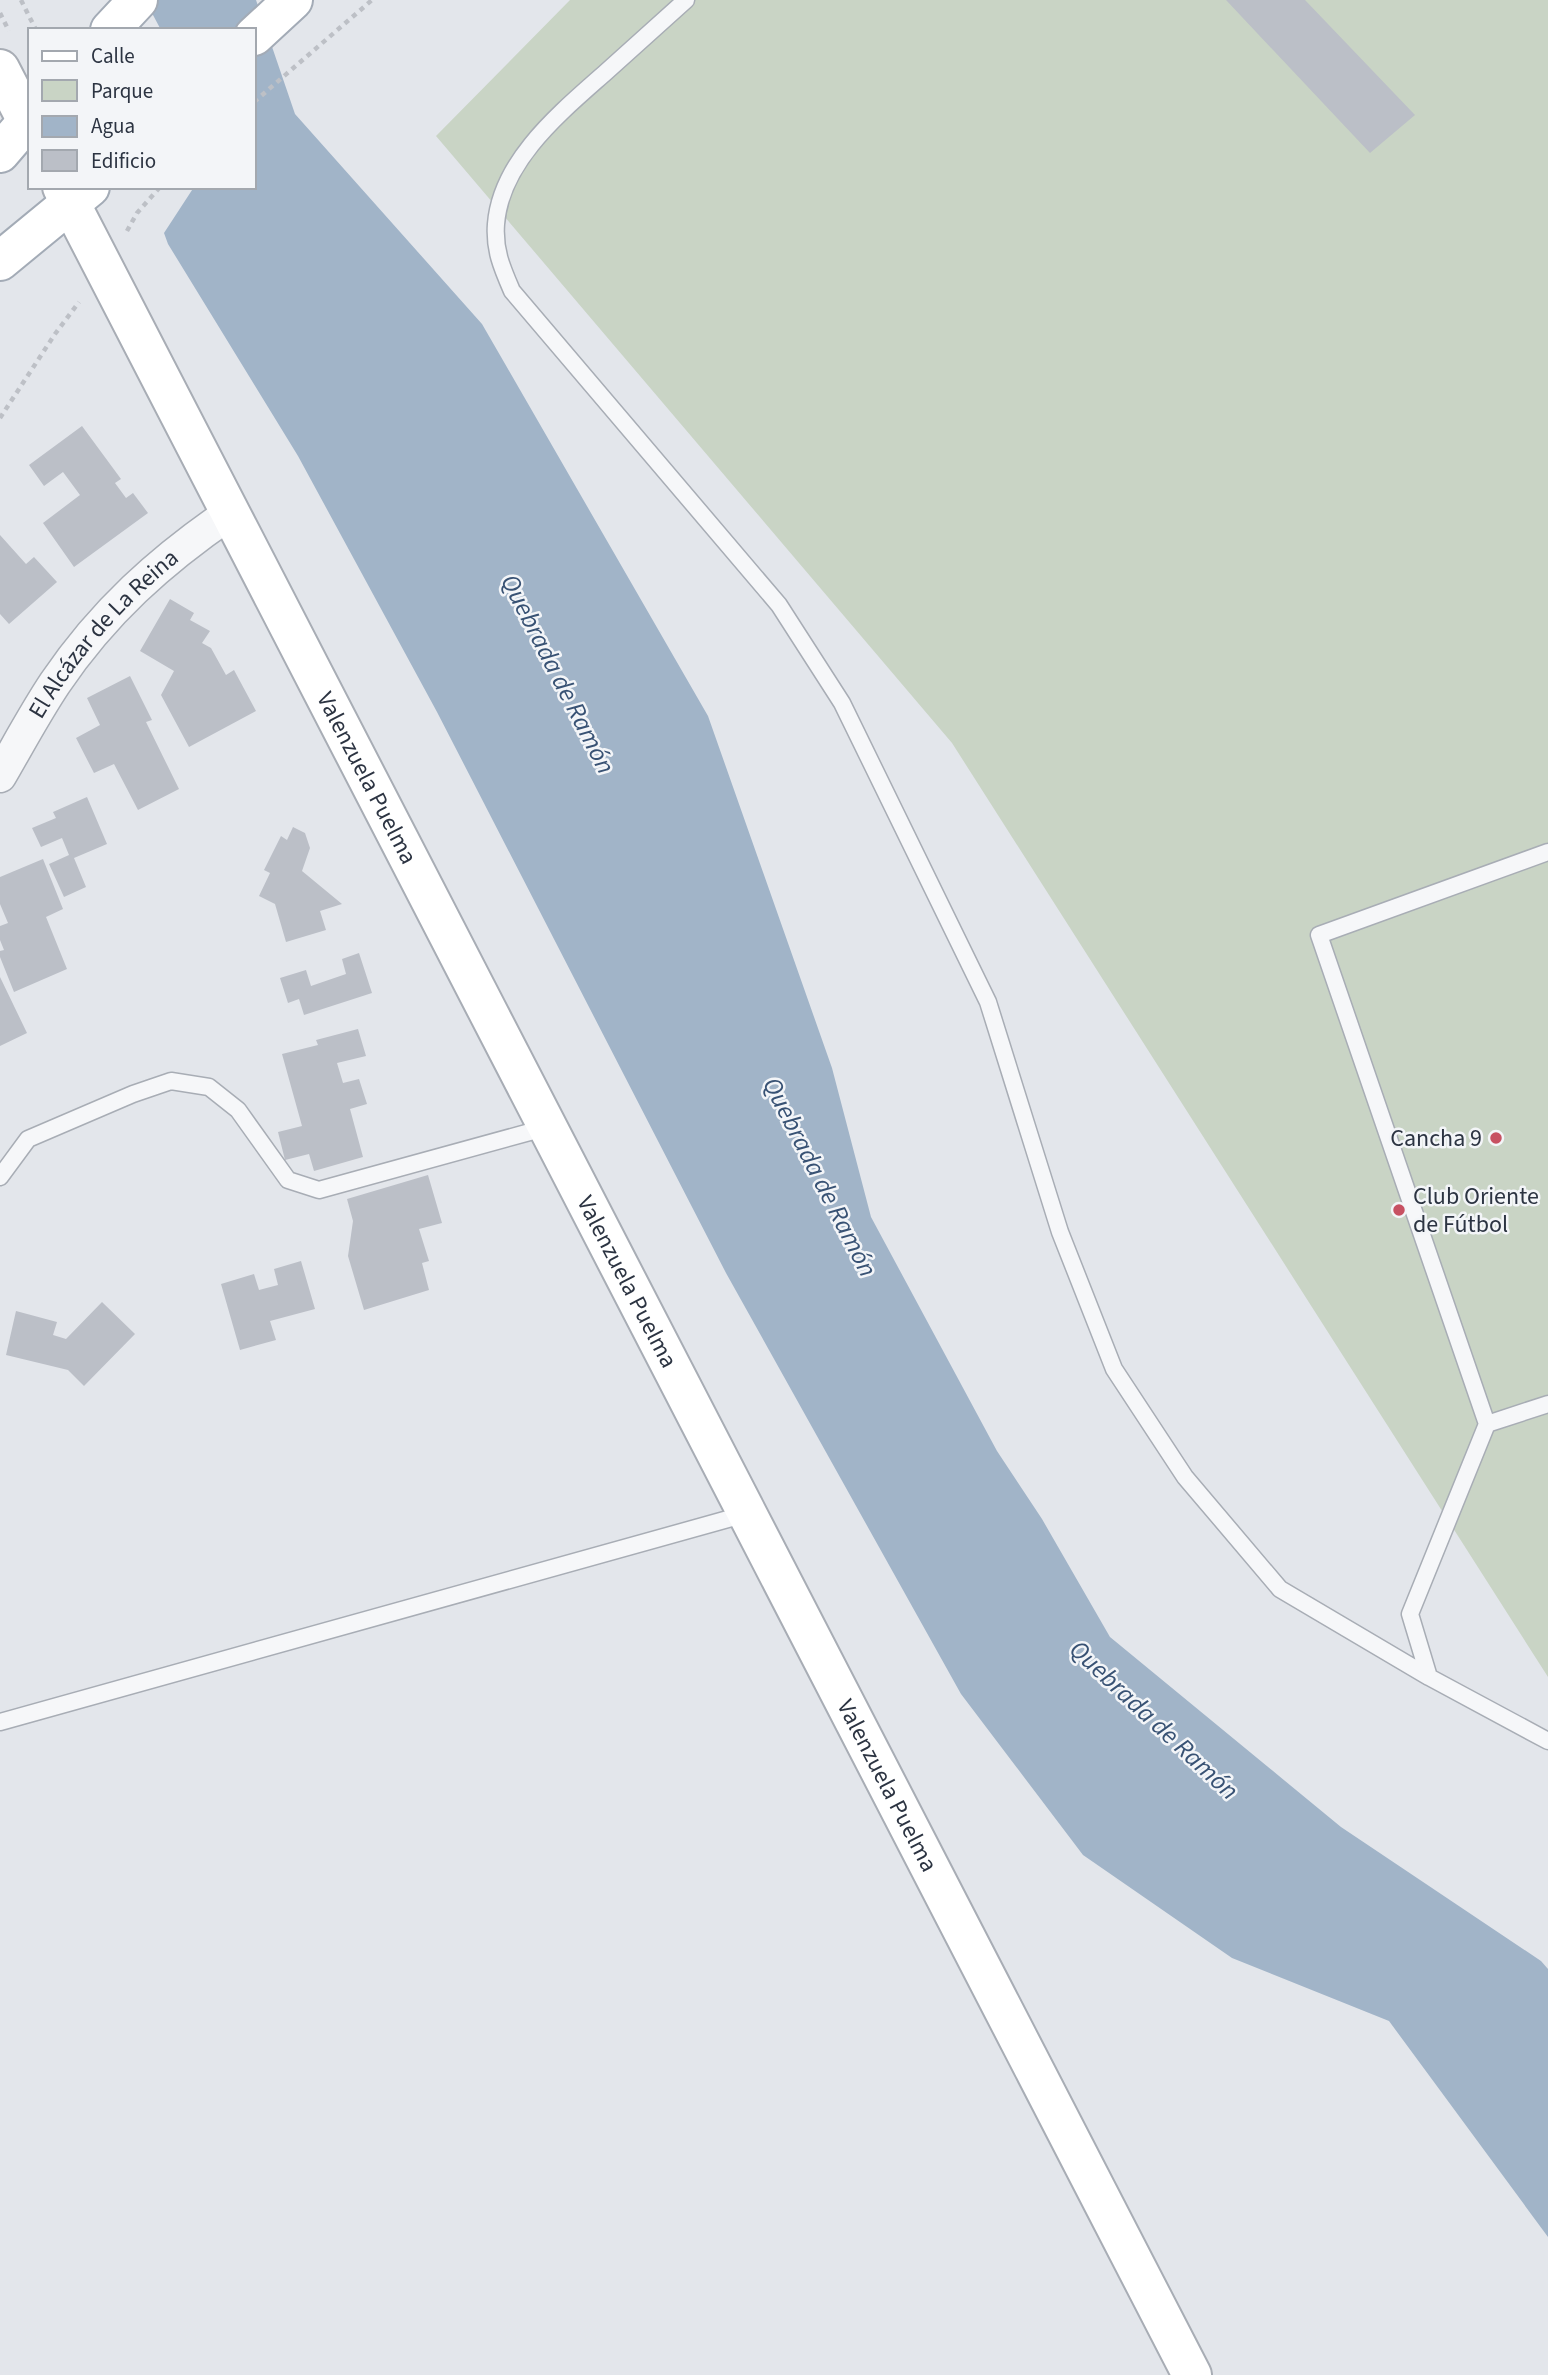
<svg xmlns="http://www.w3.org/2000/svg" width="1548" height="2375" viewBox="0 0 1548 2375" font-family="'Source Sans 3',sans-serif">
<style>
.green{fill:#c9d4c5}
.water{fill:#a1b4c8}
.building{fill:#bbbfc7}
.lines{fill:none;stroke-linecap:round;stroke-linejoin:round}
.lane-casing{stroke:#a8adb5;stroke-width:19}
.street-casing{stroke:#a8adb5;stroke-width:35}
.secondary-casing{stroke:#a8adb5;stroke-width:42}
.primary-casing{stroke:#a3abb6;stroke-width:42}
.path{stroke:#bdc0c6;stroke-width:4.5;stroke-dasharray:5 5;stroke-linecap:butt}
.lane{stroke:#f6f7f9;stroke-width:16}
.street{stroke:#f6f7f9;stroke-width:32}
.secondary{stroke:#fff;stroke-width:38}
.primary{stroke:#fff;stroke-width:38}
.poi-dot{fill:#c75162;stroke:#f3f5f8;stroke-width:2.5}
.labels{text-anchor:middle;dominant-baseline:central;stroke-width:5;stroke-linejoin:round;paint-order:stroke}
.street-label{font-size:24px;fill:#2c3442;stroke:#f3f5f8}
.poi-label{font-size:24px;fill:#2c3442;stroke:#f3f5f8;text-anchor:end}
.water-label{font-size:26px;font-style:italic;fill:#385274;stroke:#f3f5f8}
</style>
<rect width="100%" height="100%" fill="#e3e6eb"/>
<path class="green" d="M 570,0 L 1548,0 L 1548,1677 L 952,743 L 436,136 Z"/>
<path class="water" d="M 145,0 L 256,0 L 295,114 L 482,324 L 708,716 L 832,1068 L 871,1217 L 997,1451 L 1042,1519 L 1110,1637 L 1341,1827 L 1541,1961 L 1548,1969 L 1548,2237 L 1389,2021 L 1232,1958 L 1083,1855 L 961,1694 L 726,1273 L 437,712 L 298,456 L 168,244 L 164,233 L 194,187 L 254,187 L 254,30 L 161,30 Z"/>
<path class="building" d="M 1226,0 L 1305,0 L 1415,115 L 1370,153 Z
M 82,426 L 121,479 L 115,483 L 126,498 L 133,493 L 148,513 L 74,567 L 43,523 L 80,495 L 63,472 L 44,486 L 29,465 Z
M 0,535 L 26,564 L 34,557 L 57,582 L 9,624 L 0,614 Z
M 170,599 L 194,613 L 190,620 L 210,631 L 202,643 L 211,648 L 226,675 L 234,670 L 256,711 L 189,747 L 161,695 L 174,671 L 140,651 Z
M 130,676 L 152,720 L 146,722 L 179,789 L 138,810 L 114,764 L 94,773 L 76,738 L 100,725 L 87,698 Z
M 87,797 L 107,844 L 74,858 L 86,887 L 64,897 L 49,864 L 69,855 L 62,838 L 41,847 L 32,828 L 56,818 L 53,812 Z
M 293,827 L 305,833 L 310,848 L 302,871 L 342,904 L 320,911 L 326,930 L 286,942 L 275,904 L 259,896 L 270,873 L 264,870 L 281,836 L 287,840 Z
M 43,859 L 63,909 L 46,917 L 67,969 L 14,992 L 0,957 L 0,951 L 4,950 L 0,940 L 0,926 L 8,923 L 0,904 L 0,877 Z
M 359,953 L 372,993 L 304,1015 L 299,999 L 288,1003 L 280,978 L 306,970 L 311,986 L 346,974 L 342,959 Z
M 0,977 L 27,1033 L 0,1046 Z
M 358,1029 L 366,1056 L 337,1063 L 343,1083 L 359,1079 L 367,1104 L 350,1109 L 363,1157 L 314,1171 L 309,1154 L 285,1160 L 278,1132 L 302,1126 L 282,1054 L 318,1045 L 316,1040 Z
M 428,1175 L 442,1223 L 419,1229 L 429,1261 L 422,1263 L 429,1290 L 364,1310 L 348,1256 L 353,1221 L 347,1199 Z
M 301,1261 L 315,1309 L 270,1321 L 276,1340 L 240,1350 L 221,1284 L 254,1274 L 259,1290 L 278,1285 L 274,1269 Z
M 102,1302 L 135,1334 L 84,1386 L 68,1370 L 6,1355 L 16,1311 L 57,1322 L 53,1335 L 66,1339 Z"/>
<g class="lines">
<defs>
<path id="lane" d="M 686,0 C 659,24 633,48 606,72 C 561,112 501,160 496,224 C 494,250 502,268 512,291 L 779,605 L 842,703 L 988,1002 L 1060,1232 L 1114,1369 L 1185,1477 L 1280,1589 L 1429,1677
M 1548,852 L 1319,935 L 1487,1424 L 1410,1614 L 1429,1677 L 1548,1741
M 0,1177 L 28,1139 L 133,1094 L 171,1081 L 209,1087 L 238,1110 L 288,1180 L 319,1190 L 548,1127
M 1487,1424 L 1548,1404
M 0,1722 L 746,1514"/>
<g id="street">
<path id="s1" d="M 0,776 C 18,745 35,713 55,683 C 103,612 160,561 230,513"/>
</g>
<g id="secondary">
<path d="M 0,69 L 30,127"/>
<path id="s2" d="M 62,187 L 1192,2375"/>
</g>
<path id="primary" d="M 110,30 L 138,0
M 254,36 L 293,0
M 0,153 L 30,118
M 0,261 L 90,187"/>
</defs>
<use href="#lane" class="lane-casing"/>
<use href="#street" class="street-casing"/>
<use href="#secondary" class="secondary-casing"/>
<use href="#primary" class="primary-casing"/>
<path class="path" d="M 21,0 L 36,30
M 0,13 L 9,31
M 254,102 L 372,0
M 127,231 L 137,213 L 160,187
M 0,418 L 55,334 L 79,302"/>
<use href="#lane" class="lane"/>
<use href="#street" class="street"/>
<use href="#secondary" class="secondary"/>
<use href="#primary" class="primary"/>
</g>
<g class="poi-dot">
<circle cx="1496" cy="1138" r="7"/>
<circle cx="1399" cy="1210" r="7"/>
</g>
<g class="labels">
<g class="street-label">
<text stroke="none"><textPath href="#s1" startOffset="177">El Alcázar de La Reina</textPath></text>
<text stroke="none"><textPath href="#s2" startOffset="665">Valenzuela Puelma</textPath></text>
<text stroke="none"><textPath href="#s2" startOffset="1232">Valenzuela Puelma</textPath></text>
<text stroke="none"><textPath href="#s2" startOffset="1799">Valenzuela Puelma</textPath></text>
</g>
<g class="poi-label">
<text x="1482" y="1138">Cancha 9</text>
<text x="1413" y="1196" text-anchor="start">Club Oriente<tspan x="1413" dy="28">de Fútbol</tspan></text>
</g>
<g class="water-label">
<text transform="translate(558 674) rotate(63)">Quebrada de Ramón</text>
<text transform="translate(820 1177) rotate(63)">Quebrada de Ramón</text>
<text transform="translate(1154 1720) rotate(43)">Quebrada de Ramón</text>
</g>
</g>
<rect x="28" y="28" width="228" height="161" fill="#f3f5f8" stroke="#a3a8af" stroke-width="2"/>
<rect x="42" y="51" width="35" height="10" fill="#ffffff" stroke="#a3a8af" stroke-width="2"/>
<text x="91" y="63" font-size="21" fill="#2c3442">Calle</text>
<rect x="42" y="80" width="35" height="21" fill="#c9d4c5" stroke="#a3a8af" stroke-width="2"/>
<text x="91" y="98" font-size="21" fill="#2c3442">Parque</text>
<rect x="42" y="116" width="35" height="21" fill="#a1b4c8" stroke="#a3a8af" stroke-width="2"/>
<text x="91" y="133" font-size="21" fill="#2c3442">Agua</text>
<rect x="42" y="150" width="35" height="21" fill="#bbbfc7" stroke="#a3a8af" stroke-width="2"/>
<text x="91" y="168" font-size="21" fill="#2c3442">Edificio</text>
</svg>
